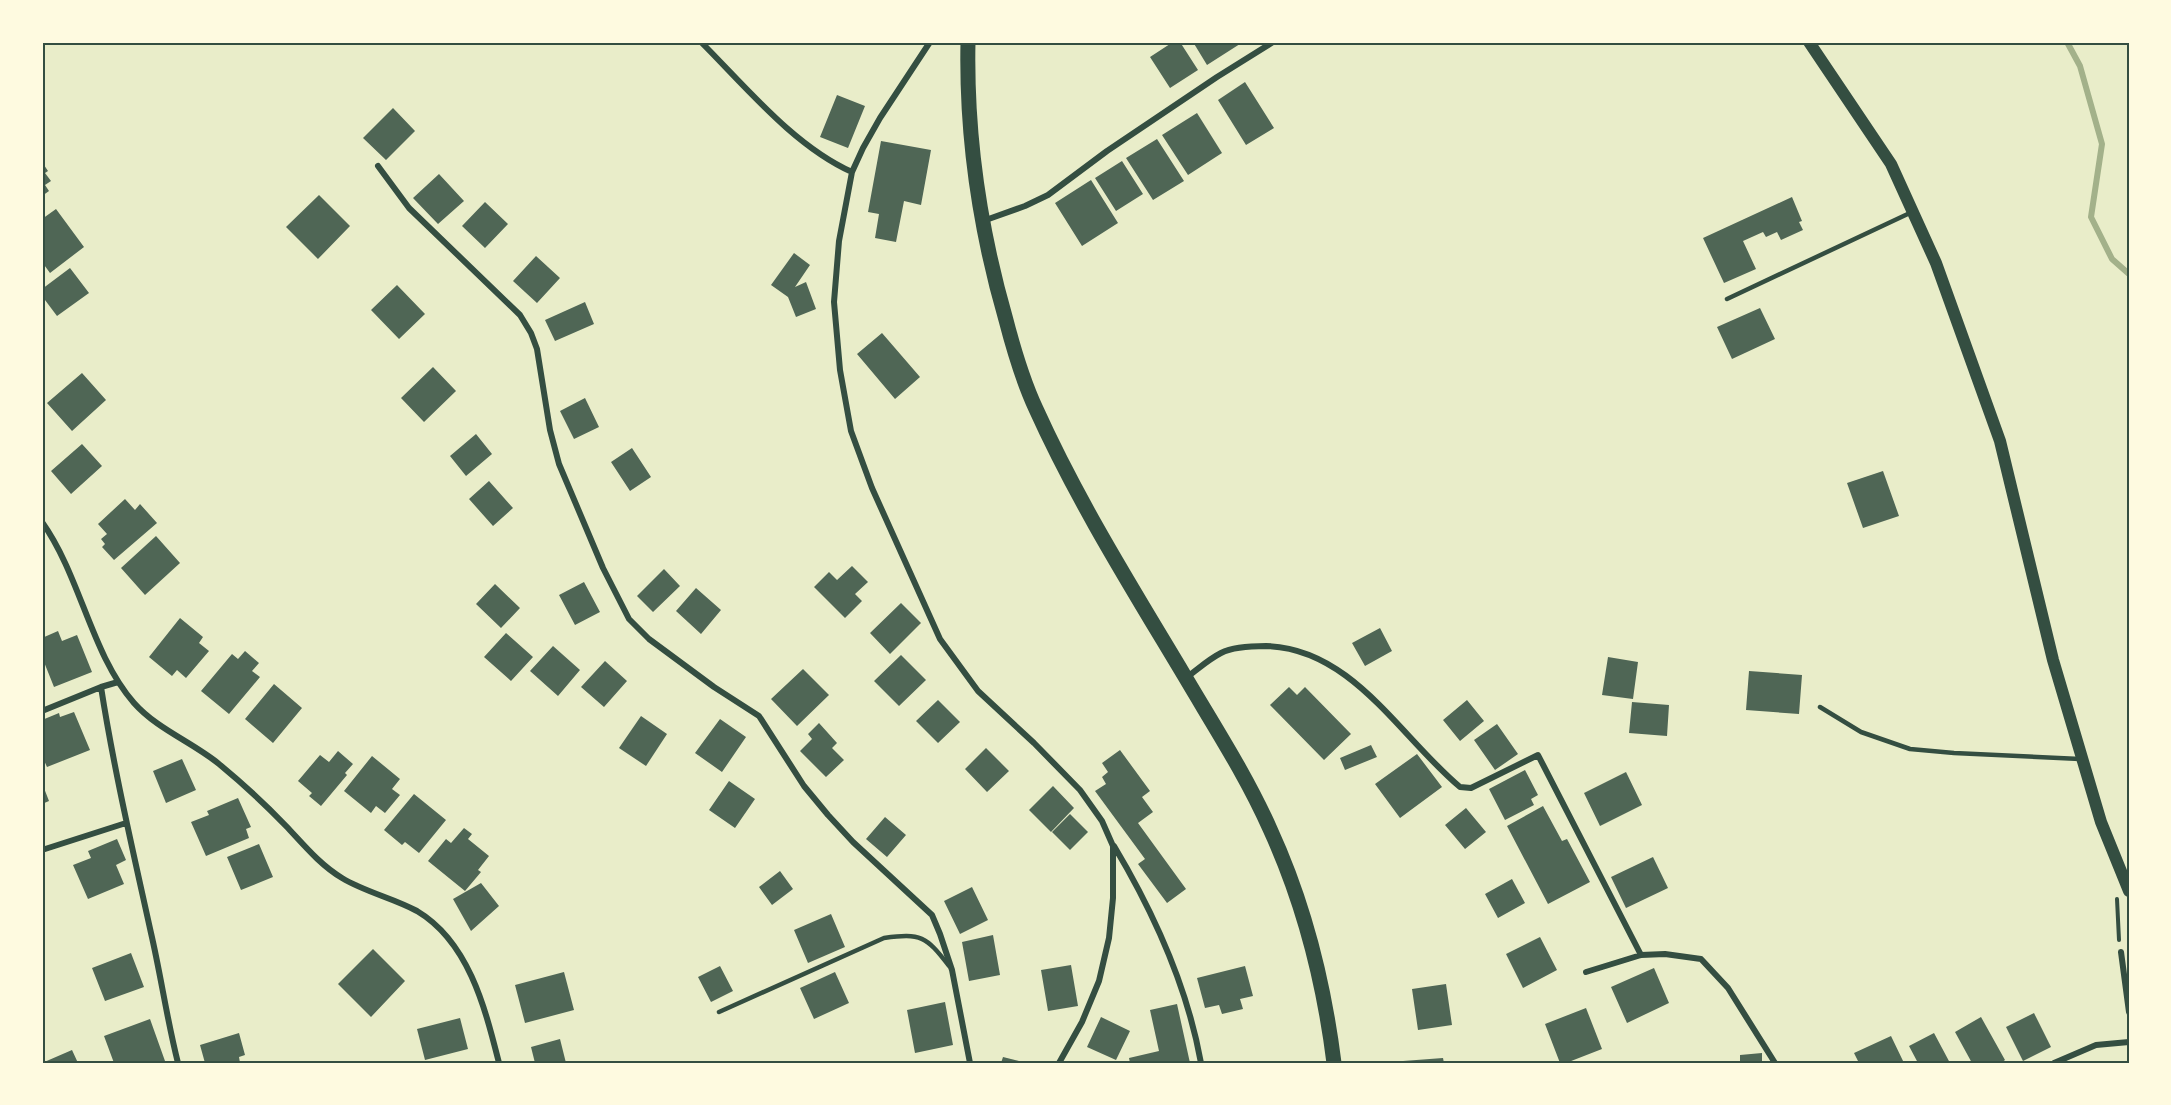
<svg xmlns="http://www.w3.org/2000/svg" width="2171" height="1105" viewBox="0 0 2171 1105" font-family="'Alegreya Sans',sans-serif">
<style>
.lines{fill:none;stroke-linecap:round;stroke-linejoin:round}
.stream{stroke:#a3b18a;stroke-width:6}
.building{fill:#4f6655}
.path{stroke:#344e41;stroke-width:4}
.service{stroke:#344e41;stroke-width:4.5}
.minor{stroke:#344e41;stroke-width:6}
.secondary{stroke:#344e41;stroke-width:12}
.primary{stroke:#344e41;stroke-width:15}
.neatline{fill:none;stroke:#344e41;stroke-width:2}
</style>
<rect width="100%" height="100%" fill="#e9edc9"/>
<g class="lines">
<path class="stream" d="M 2067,42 L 2080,66 L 2102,144 L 2091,217 L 2112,259 L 2129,274"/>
</g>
<path class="building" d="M 1173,42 L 1180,42 L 1198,70 L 1170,88 L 1150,57 Z
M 1193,42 L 1243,42 L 1207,65 Z
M 1245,82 L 1274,128 L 1246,145 L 1218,100 Z
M 837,95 L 865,106 L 848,148 L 820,137 Z
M 393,108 L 415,131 L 386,160 L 363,138 Z
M 1197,113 L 1222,153 L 1188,175 L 1162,135 Z
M 1157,139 L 1184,181 L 1153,200 L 1126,158 Z
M 881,141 L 931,150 L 921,205 L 904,201 L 896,242 L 875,238 L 879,214 L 868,212 Z
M 1122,161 L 1143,194 L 1116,211 L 1095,178 Z
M 42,162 L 48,171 L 45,173 L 51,181 L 45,185 L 49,191 L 42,196 Z
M 439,174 L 464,201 L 438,224 L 413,198 Z
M 1091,180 L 1118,223 L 1082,246 L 1055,203 Z
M 319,195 L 350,226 L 318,259 L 286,227 Z
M 1792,197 L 1802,221 L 1799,222 L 1803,230 L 1781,240 L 1777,232 L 1766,237 L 1763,232 L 1743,241 L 1756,269 L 1724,283 L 1703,238 Z
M 485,202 L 508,224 L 485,248 L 462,226 Z
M 56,209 L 84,247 L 50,273 L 42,262 L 42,219 Z
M 794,253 L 810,265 L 795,287 L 806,282 L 816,309 L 796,317 L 788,297 L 771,285 Z
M 536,256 L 560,278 L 537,303 L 513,281 Z
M 70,268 L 89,293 L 57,316 L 42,296 L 42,289 Z
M 397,285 L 425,314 L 399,339 L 371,310 Z
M 585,302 L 594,324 L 555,341 L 545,320 Z
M 1760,308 L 1775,339 L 1732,359 L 1717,327 Z
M 882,333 L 920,377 L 895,399 L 857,354 Z
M 433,367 L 456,391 L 424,422 L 401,398 Z
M 82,373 L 106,400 L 72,431 L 47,403 Z
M 585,398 L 599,427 L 574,439 L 560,411 Z
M 476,434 L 492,454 L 466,476 L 450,456 Z
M 82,444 L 102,466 L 71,494 L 51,471 Z
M 632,448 L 651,477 L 630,491 L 611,462 Z
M 1883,471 L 1899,516 L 1863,528 L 1847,483 Z
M 489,481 L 513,508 L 493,526 L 469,499 Z
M 125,499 L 135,510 L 140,504 L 157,523 L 114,560 L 102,547 L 105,544 L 101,539 L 107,534 L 98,524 Z
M 156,536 L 180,563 L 145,595 L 121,568 Z
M 852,566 L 868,582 L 855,594 L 862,601 L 845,618 L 814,587 L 829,572 L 837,580 Z
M 664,569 L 680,586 L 653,612 L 637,596 Z
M 584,582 L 600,612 L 575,625 L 559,595 Z
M 495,584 L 520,608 L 501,628 L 476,604 Z
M 696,588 L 721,610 L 701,634 L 676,611 Z
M 901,603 L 921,623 L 890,654 L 870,633 Z
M 180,618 L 203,637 L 199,643 L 209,651 L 186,678 L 177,670 L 172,676 L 149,657 Z
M 1380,628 L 1392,651 L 1365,666 L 1352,643 Z
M 58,631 L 62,641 L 77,635 L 92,672 L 54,687 L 42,657 L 42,638 Z
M 506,633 L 533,657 L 511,681 L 484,657 Z
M 553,646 L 580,670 L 558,696 L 530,671 Z
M 245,651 L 259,663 L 252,671 L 260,677 L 229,714 L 201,691 L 232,654 L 238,659 Z
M 901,655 L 926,680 L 899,706 L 874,681 Z
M 1608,657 L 1638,662 L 1633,699 L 1602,695 Z
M 605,661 L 627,681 L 604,707 L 581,687 Z
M 803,669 L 829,695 L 797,726 L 771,699 Z
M 1749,671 L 1802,675 L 1799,714 L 1746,710 Z
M 274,684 L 302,708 L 273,743 L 245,719 Z
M 1289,687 L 1297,695 L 1305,687 L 1351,734 L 1324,760 L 1270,705 Z
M 938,700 L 960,722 L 938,743 L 916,721 Z
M 1467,700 L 1484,721 L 1460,741 L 1443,720 Z
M 1632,702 L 1669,705 L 1667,736 L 1629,733 Z
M 74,712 L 90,750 L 47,767 L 42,756 L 42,720 L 59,713 L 60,717 Z
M 641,716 L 667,734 L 646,766 L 619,748 Z
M 720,719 L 746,737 L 722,772 L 695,753 Z
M 819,723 L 837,743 L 832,748 L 844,760 L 826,777 L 800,751 L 812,739 L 808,734 Z
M 1497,724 L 1518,754 L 1495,770 L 1474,740 Z
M 1371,745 L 1377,757 L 1345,770 L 1340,758 Z
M 986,748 L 1009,771 L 987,792 L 965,769 Z
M 1120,750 L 1150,791 L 1142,797 L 1153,812 L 1138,823 L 1186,889 L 1167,903 L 1138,864 L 1145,859 L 1095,791 L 1106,784 L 1102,777 L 1108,772 L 1102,763 Z
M 338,751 L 353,764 L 345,773 L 347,775 L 321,806 L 309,796 L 312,793 L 298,781 L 320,755 L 329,762 Z
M 1417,754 L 1442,787 L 1400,818 L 1375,784 Z
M 372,756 L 400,779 L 392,789 L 400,795 L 385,813 L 376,806 L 371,813 L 344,791 Z
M 182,759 L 196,790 L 166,803 L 153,771 Z
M 1525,770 L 1538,795 L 1531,799 L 1534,805 L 1505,820 L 1489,789 Z
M 1626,772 L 1642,805 L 1600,826 L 1584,793 Z
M 729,781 L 755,799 L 735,828 L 709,810 Z
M 42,783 L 49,801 L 42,804 Z
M 1053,786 L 1074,808 L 1051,832 L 1029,810 Z
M 414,794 L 446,820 L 419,853 L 405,842 L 402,845 L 384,830 Z
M 238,798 L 251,827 L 246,829 L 249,838 L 206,856 L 191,822 L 209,815 L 207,811 Z
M 1543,806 L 1562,841 L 1567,839 L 1590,882 L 1548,904 L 1507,826 Z
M 1466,808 L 1486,832 L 1465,849 L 1445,825 Z
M 1070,814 L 1088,832 L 1070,850 L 1052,832 Z
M 885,817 L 906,835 L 887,857 L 866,839 Z
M 464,828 L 472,834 L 468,839 L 489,856 L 478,870 L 481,872 L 465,891 L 428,861 L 446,839 L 451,843 Z
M 117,839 L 126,860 L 116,865 L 124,884 L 88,899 L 73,865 L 91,858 L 88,851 Z
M 259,844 L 273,877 L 241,890 L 227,857 Z
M 1653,857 L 1668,888 L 1626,908 L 1611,877 Z
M 780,871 L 793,889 L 772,905 L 759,887 Z
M 1512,879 L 1525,903 L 1498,918 L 1485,894 Z
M 481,883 L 499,906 L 471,931 L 453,899 Z
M 972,887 L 988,920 L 960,934 L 944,901 Z
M 831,914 L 845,947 L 808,963 L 794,930 Z
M 993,935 L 1000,975 L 969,981 L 962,942 Z
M 1540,937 L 1557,970 L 1523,988 L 1506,954 Z
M 373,949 L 405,981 L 371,1017 L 338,984 Z
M 131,953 L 144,987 L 105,1001 L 92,968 Z
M 1071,965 L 1078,1006 L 1048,1011 L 1041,970 Z
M 720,966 L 733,991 L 711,1002 L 698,977 Z
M 1245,966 L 1253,996 L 1240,999 L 1243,1009 L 1222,1014 L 1219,1005 L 1205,1008 L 1197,978 Z
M 1654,968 L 1669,1003 L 1627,1023 L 1611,987 Z
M 564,972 L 574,1010 L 525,1023 L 515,985 Z
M 835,972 L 849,1003 L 814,1019 L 800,988 Z
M 1446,984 L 1452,1025 L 1418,1030 L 1412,989 Z
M 945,1002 L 953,1045 L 915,1053 L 907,1010 Z
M 1177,1004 L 1190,1063 L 1130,1063 L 1129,1058 L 1159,1051 L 1150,1010 Z
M 1586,1008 L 1602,1049 L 1566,1063 L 1560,1063 L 1545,1024 Z
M 2034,1013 L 2051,1047 L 2023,1061 L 2006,1027 Z
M 1101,1017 L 1130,1031 L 1116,1060 L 1087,1047 Z
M 1981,1017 L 2005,1060 L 2001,1063 L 1972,1063 L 1955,1032 Z
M 460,1018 L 468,1049 L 425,1060 L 417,1029 Z
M 150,1019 L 165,1061 L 159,1063 L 114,1063 L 104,1036 Z
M 239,1033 L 245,1055 L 239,1057 L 240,1063 L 223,1063 L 223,1061 L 205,1063 L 200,1045 Z
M 1934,1033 L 1950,1063 L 1918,1063 L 1909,1046 Z
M 1891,1036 L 1904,1063 L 1859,1063 L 1854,1053 Z
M 560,1039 L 566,1063 L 535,1063 L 531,1047 Z
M 72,1050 L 78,1063 L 42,1063 Z
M 1762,1053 L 1762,1063 L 1740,1063 L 1740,1055 Z
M 1003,1057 L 1023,1062 L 1023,1063 L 1001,1063 Z
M 1443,1058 L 1444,1063 L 1403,1063 L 1403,1061 Z"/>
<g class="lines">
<path class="path" d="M 2117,899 L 2119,940"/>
<path class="service" d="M 1727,299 L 1912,212
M 1820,707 L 1861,732 L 1910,749 L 1954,753 L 2080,759
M 719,1012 L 884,938 C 921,933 926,936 949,966"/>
<path class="minor" d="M 701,42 C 746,87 794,146 852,172
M 930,42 L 880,118 L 863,148 L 852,172 L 839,241 L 834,302 L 840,370 L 851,431 L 872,488 L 940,639 L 978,691 L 1034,743 L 1080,790 L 1102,821 L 1113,846 L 1113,898 L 1109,938 L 1099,981 L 1082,1022 L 1059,1063
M 378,166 L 409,208 L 520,315 L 531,333 L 537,349 L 550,430 L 559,464 L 603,568 L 629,619 L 649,639 L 714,687 L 759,716 L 804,786 L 828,815 L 853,842 L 932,915 L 940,934 L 952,970 L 970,1063
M 983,221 L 1025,206 L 1048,195 L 1107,151 L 1217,77 L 1273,42
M 42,522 C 81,577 91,654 134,703 C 157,729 192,742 219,764 C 242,783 265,804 286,826 C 303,844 320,865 342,878 C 365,892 393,898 417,911 C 469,942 485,1008 499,1063
M 1187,677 C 1198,669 1209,659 1221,653 C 1233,647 1252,646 1266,646 C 1352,648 1400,737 1460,787 L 1471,788 L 1538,755 L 1641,955
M 118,682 L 101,687 C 114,770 133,851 151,933 C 161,976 167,1020 178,1063
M 42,711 L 101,687
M 1114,846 C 1154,913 1187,985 1201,1063
M 42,850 L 126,823
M 2121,952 L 2129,1012
M 1586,972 L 1641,955 L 1665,954 L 1701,959 L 1728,988 L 1775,1063
M 2054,1063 L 2096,1045 L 2129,1042"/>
<path class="secondary" d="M 1809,42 L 1891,164 L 1936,263 L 2000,441 L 2053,660 L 2101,822 L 2129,891"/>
<path class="primary" d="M 968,42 C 966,136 980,230 1006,320 C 1014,351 1023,381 1036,409 C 1078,502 1132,588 1184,675 C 1214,726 1246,775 1270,829 C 1304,903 1324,983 1334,1063"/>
</g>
<rect width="2171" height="1105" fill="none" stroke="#fefae0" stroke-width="87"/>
<rect x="44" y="44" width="2084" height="1018" class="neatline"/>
</svg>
